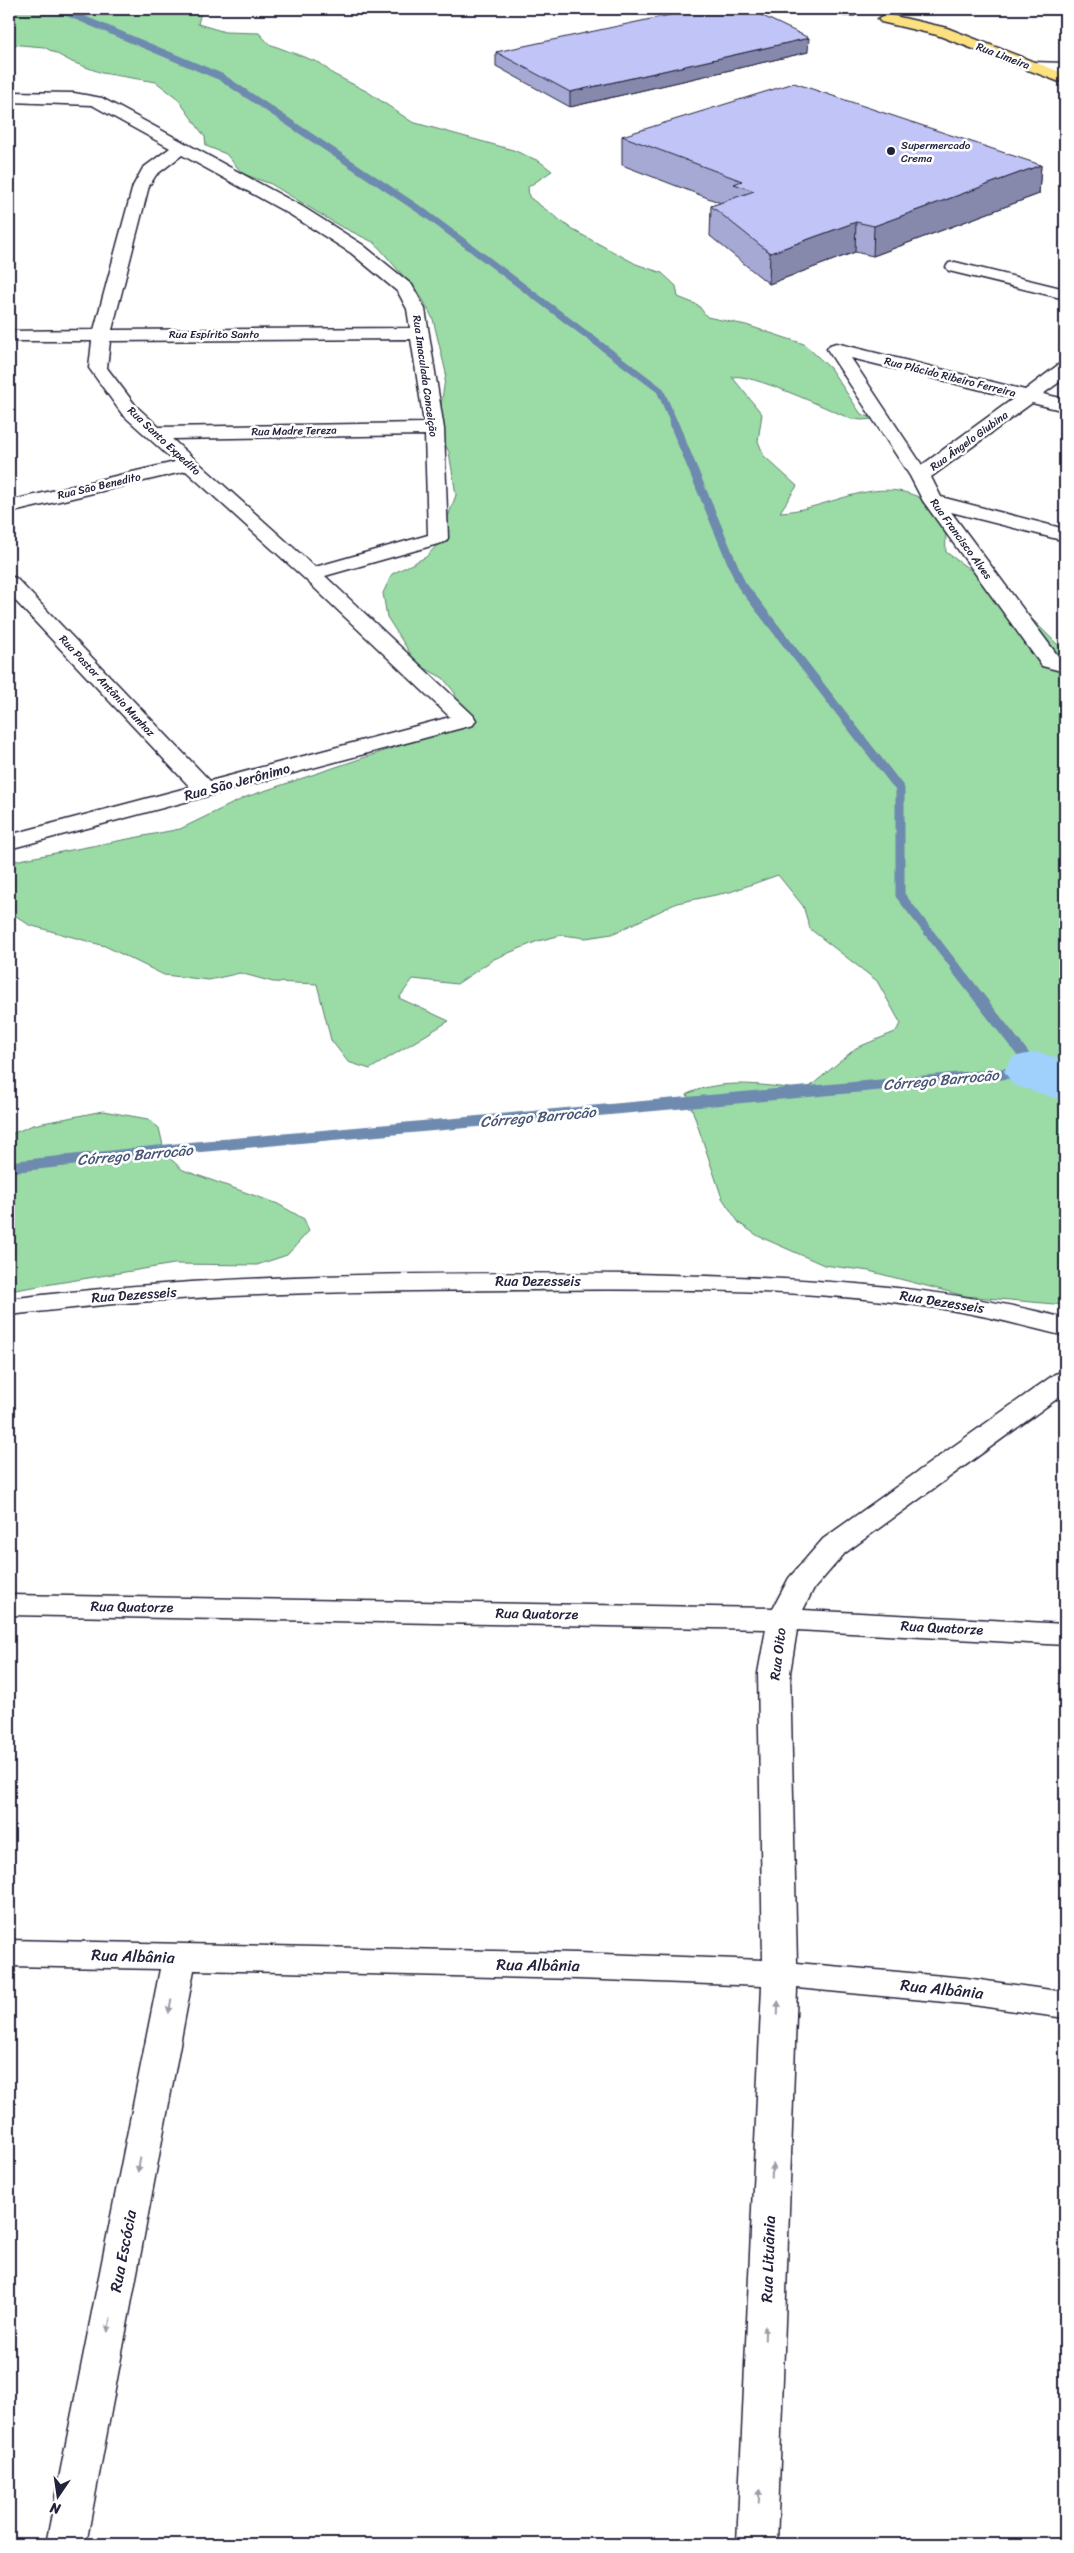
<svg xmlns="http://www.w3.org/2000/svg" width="1074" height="2553" viewBox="0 0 1074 2553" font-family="Sriracha,sans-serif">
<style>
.green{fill:#9bdba5;stroke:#5e7e70}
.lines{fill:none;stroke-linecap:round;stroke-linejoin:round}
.stream-far2{stroke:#6e8aaf;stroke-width:7}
.stream-far1{stroke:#6e8aaf;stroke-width:9}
.stream{stroke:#6e8aaf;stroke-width:11}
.river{fill:#a0d0fc;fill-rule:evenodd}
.minor-casing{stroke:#22223b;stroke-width:3}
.major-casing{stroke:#22223b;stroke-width:3}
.minor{fill:#fff;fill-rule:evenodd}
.major{fill:#fbe180;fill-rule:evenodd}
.wall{fill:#a6a9d4;stroke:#22223b}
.shaded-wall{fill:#8789ac;stroke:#22223b}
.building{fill:#c1c4f6;stroke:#22223b}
.oneway{fill:#9c9ca7}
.poi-dot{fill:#22223b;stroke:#fff;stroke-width:2}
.labels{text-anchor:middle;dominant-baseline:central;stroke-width:5;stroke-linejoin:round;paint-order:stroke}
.far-street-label{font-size:11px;fill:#22223b;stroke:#fff}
.far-poi-label{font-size:11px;fill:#22223b;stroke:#fff;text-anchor:start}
.street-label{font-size:14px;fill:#22223b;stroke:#fff}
.water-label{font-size:15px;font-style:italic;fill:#485675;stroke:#fff}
.near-street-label{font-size:16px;fill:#22223b;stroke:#fff}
</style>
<rect width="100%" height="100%" fill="#fff"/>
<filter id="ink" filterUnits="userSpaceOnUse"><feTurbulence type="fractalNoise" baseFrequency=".02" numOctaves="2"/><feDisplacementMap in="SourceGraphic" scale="10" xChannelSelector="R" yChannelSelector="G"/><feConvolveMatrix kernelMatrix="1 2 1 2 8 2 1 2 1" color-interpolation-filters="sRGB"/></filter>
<g filter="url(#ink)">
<path class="green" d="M 9,9 L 204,9 L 201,12 L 198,24 L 225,32 L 259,33 L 269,44 L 320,63 L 333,74 L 368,92 L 412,122 L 513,150 L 539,161 L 552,171 L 528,187 L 529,197 L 573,230 L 636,264 L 662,273 L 676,286 L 678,297 L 698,305 L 707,317 L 746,325 L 804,344 L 830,368 L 861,414 L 876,419 L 861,420 L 849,418 C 828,409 749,372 732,377 L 762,414 L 758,441 L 764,456 L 797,486 L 780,512 C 830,510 877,472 926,501 C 932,505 942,514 944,521 C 947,530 945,543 946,552 L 1019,606 L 1065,652 L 1065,1305 L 965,1296 L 869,1271 L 824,1265 L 758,1236 L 739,1223 L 722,1198 L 687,1094 C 725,1077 766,1086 806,1090 L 856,1048 L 895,1032 L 901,1024 L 877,981 L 810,929 L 803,906 L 778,875 L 730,892 L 677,903 L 612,934 L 586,938 L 562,935 L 538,941 L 494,959 L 457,984 L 413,979 L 399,998 L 449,1021 L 370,1069 L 348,1062 L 331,1040 L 317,984 L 273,982 L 240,973 L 209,980 L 164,975 L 105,946 L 29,925 L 9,911 L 9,862 L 180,829 L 246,797 L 420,739 L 456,713 L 455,693 L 443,678 L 417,664 L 387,617 L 383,593 L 392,574 L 426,557 L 438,544 L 456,495 L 449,452 L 437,431 L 446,373 L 433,319 L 422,298 L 375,243 L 338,225 L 271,184 L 243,174 L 226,154 L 206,146 L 205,137 L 177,98 L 156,82 L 102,73 L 72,62 L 44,47 L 9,44 Z
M 103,1111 L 148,1119 L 159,1128 L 165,1154 L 183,1170 L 278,1204 L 304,1219 L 309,1231 L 287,1255 L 257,1265 L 174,1264 L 9,1291 L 9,1135 L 33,1125 Z"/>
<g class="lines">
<path class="stream-far2" d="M 59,9 L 221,77 L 426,214 L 660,390 L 675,425"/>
<path class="stream-far1" d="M 674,424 L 741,584 L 900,789 L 900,895 L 957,969"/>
<path class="stream" d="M 956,968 L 1036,1071
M 9,1167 L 195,1147 L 1036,1071"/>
<path class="river" d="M 1036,1052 L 1065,1060 L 1065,1101 L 1013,1085 L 1004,1071 L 1013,1057 Z"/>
<defs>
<path id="minor" d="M 1032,62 L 1065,63 L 1065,73 L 1026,70 L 1024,67 L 1026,64 Z
M 9,92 L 74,93 L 102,98 L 303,207 L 363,245 L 412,285 L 425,309 L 444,429 L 448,538 L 445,542 L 325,576 L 473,715 L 476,720 L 473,725 L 9,849 L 9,835 L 190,787 L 9,594 L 9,576 L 16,578 L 210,781 L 450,717 L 304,578 L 186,471 L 9,513 L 9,501 L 175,462 L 122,414 L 89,368 L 92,341 L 9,341 L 9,331 L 94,330 L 133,186 L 143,168 L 170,148 L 92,105 L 9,102 ZM 182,155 L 291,215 L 351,253 L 398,292 L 407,309 L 410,328 L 112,330 L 149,186 L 156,175 ZM 411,339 L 424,423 L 159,427 L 136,406 L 107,368 L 110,341 ZM 425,435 L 428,535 L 315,567 L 172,439 Z
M 955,262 L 1065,289 L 1065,299 L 949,271 L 946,267 L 949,263 Z
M 836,343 L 1025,390 L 1058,365 L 1065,363 L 1065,378 L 1043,394 L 1065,399 L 1065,411 L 1032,403 L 931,477 L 941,497 L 1065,529 L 1065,541 L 951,512 L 1058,656 L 1065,659 L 1065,672 L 1042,666 L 923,501 L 910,476 L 827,349 L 830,345 ZM 851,358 L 1014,398 L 922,465 Z
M 637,1274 C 785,1278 920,1281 1065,1318 L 1065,1336 C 1031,1328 996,1318 961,1312 C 821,1287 663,1289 520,1290 C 397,1291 274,1292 152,1301 C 104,1304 56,1310 9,1315 L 9,1299 C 217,1273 428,1272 637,1274 Z
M 1065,1371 L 1065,1393 L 845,1553 L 813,1590 L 803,1610 L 1065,1624 L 1065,1645 L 797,1630 L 790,1673 L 797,1963 L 966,1978 L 1065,1992 L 1065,2018 L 966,2004 L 797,1988 L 777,2544 L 737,2544 L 762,1986 L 577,1979 L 194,1970 L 86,2544 L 46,2544 L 160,1969 L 9,1966 L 9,1940 L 577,1953 L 763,1960 L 758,1673 L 766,1629 L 9,1615 L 9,1595 L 773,1608 L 789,1578 L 823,1539 L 1055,1374 Z"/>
<path id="major" d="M 843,9 L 859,9 L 854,15 L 844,15 L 841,12 Z
M 886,14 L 947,28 L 1065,74 L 1065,84 L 937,35 L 881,22 L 878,19 Z"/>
</defs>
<use href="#minor" class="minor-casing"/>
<use href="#major" class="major-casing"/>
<use href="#minor" class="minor"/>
<use href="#major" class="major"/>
</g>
<path class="wall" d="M 496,52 L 808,52 L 570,107 L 496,66 Z
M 622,136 L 1041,165 L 1039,194 L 873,256 L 855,252 L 769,284 L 710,236 L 711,206 L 721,203 L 622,165 Z"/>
<path class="shaded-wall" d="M 809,38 L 808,52 L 570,107 L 570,92 Z
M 1041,165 L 1039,194 L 873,256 L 874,226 Z
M 856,222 L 855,252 L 769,284 L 770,253 Z"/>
<path class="building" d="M 698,9 L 748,9 L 809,38 L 570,92 L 496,52 Z
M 794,83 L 1041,165 L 874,226 L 856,222 L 770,253 L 711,206 L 754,191 L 734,184 L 742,181 L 622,136 Z"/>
<defs><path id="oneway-solid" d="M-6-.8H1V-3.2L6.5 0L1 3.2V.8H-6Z" transform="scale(1.25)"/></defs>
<g class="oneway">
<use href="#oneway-solid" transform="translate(170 2006) rotate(101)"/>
<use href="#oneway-solid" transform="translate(778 2008) rotate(-88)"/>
<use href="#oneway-solid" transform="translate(139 2165) rotate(101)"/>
<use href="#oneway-solid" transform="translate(772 2171) rotate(-88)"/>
<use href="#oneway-solid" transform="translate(109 2325) rotate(101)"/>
<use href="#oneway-solid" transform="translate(765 2333) rotate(-88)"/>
<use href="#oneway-solid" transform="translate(759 2496) rotate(-88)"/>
</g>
</g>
<circle class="poi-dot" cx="891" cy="151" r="5"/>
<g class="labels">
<g class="far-street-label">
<text transform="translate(1003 56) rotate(21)">Rua Limeira</text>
<text x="214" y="334">Rua Espírito Santo</text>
<text transform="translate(425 376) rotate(82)">Rua Imaculada Conceição</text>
<text transform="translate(950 377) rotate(14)">Rua Plácido Ribeiro Ferreira</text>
<text transform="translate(294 431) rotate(-1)">Rua Madre Tereza</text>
<text transform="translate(164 441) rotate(43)">Rua Santo Expedito</text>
<text transform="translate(969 441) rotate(-36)">Rua Ângelo Giubina</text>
<text transform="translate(99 486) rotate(-13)">Rua São Benedito</text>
<text transform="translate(961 539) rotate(54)">Rua Francisco Alves</text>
<text transform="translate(107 686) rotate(47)">Rua Pastor Antônio Munhoz</text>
</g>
<g class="far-poi-label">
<text x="901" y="145">Supermercado<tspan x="901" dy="13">Crema</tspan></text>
</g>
<g class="street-label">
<text transform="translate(237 782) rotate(-15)">Rua São Jerônimo</text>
<text x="538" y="1281">Rua Dezesseis</text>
<text transform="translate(134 1295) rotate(-4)">Rua Dezesseis</text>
<text transform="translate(942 1302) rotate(9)">Rua Dezesseis</text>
<text transform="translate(132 1607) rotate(1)">Rua Quatorze</text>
<text transform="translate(537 1614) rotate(1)">Rua Quatorze</text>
<text transform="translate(942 1628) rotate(3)">Rua Quatorze</text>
<text transform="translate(778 1654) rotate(-83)">Rua Oito</text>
</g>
<g class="water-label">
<text transform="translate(941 1080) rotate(-5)">Córrego Barrocão</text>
<text transform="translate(538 1117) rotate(-5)">Córrego Barrocão</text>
<text transform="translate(135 1155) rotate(-5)">Córrego Barrocão</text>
</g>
<g class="near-street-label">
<text transform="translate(133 1956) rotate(2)">Rua Albânia</text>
<text transform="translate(538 1965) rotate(1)">Rua Albânia</text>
<text transform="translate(942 1989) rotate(6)">Rua Albânia</text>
<text transform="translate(123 2251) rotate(-79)">Rua Escócia</text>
<text transform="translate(768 2259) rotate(-88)">Rua Lituãnia</text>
</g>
</g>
<rect width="1074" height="2553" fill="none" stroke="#fff" stroke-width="30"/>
<rect x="15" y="15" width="1044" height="2523" fill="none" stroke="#22223b" stroke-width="2" filter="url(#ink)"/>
<g transform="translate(58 2496) rotate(193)" stroke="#ffffff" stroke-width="4" paint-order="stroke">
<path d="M0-4L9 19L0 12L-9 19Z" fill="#22223b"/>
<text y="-8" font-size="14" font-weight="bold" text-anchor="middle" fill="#22223b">N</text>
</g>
</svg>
